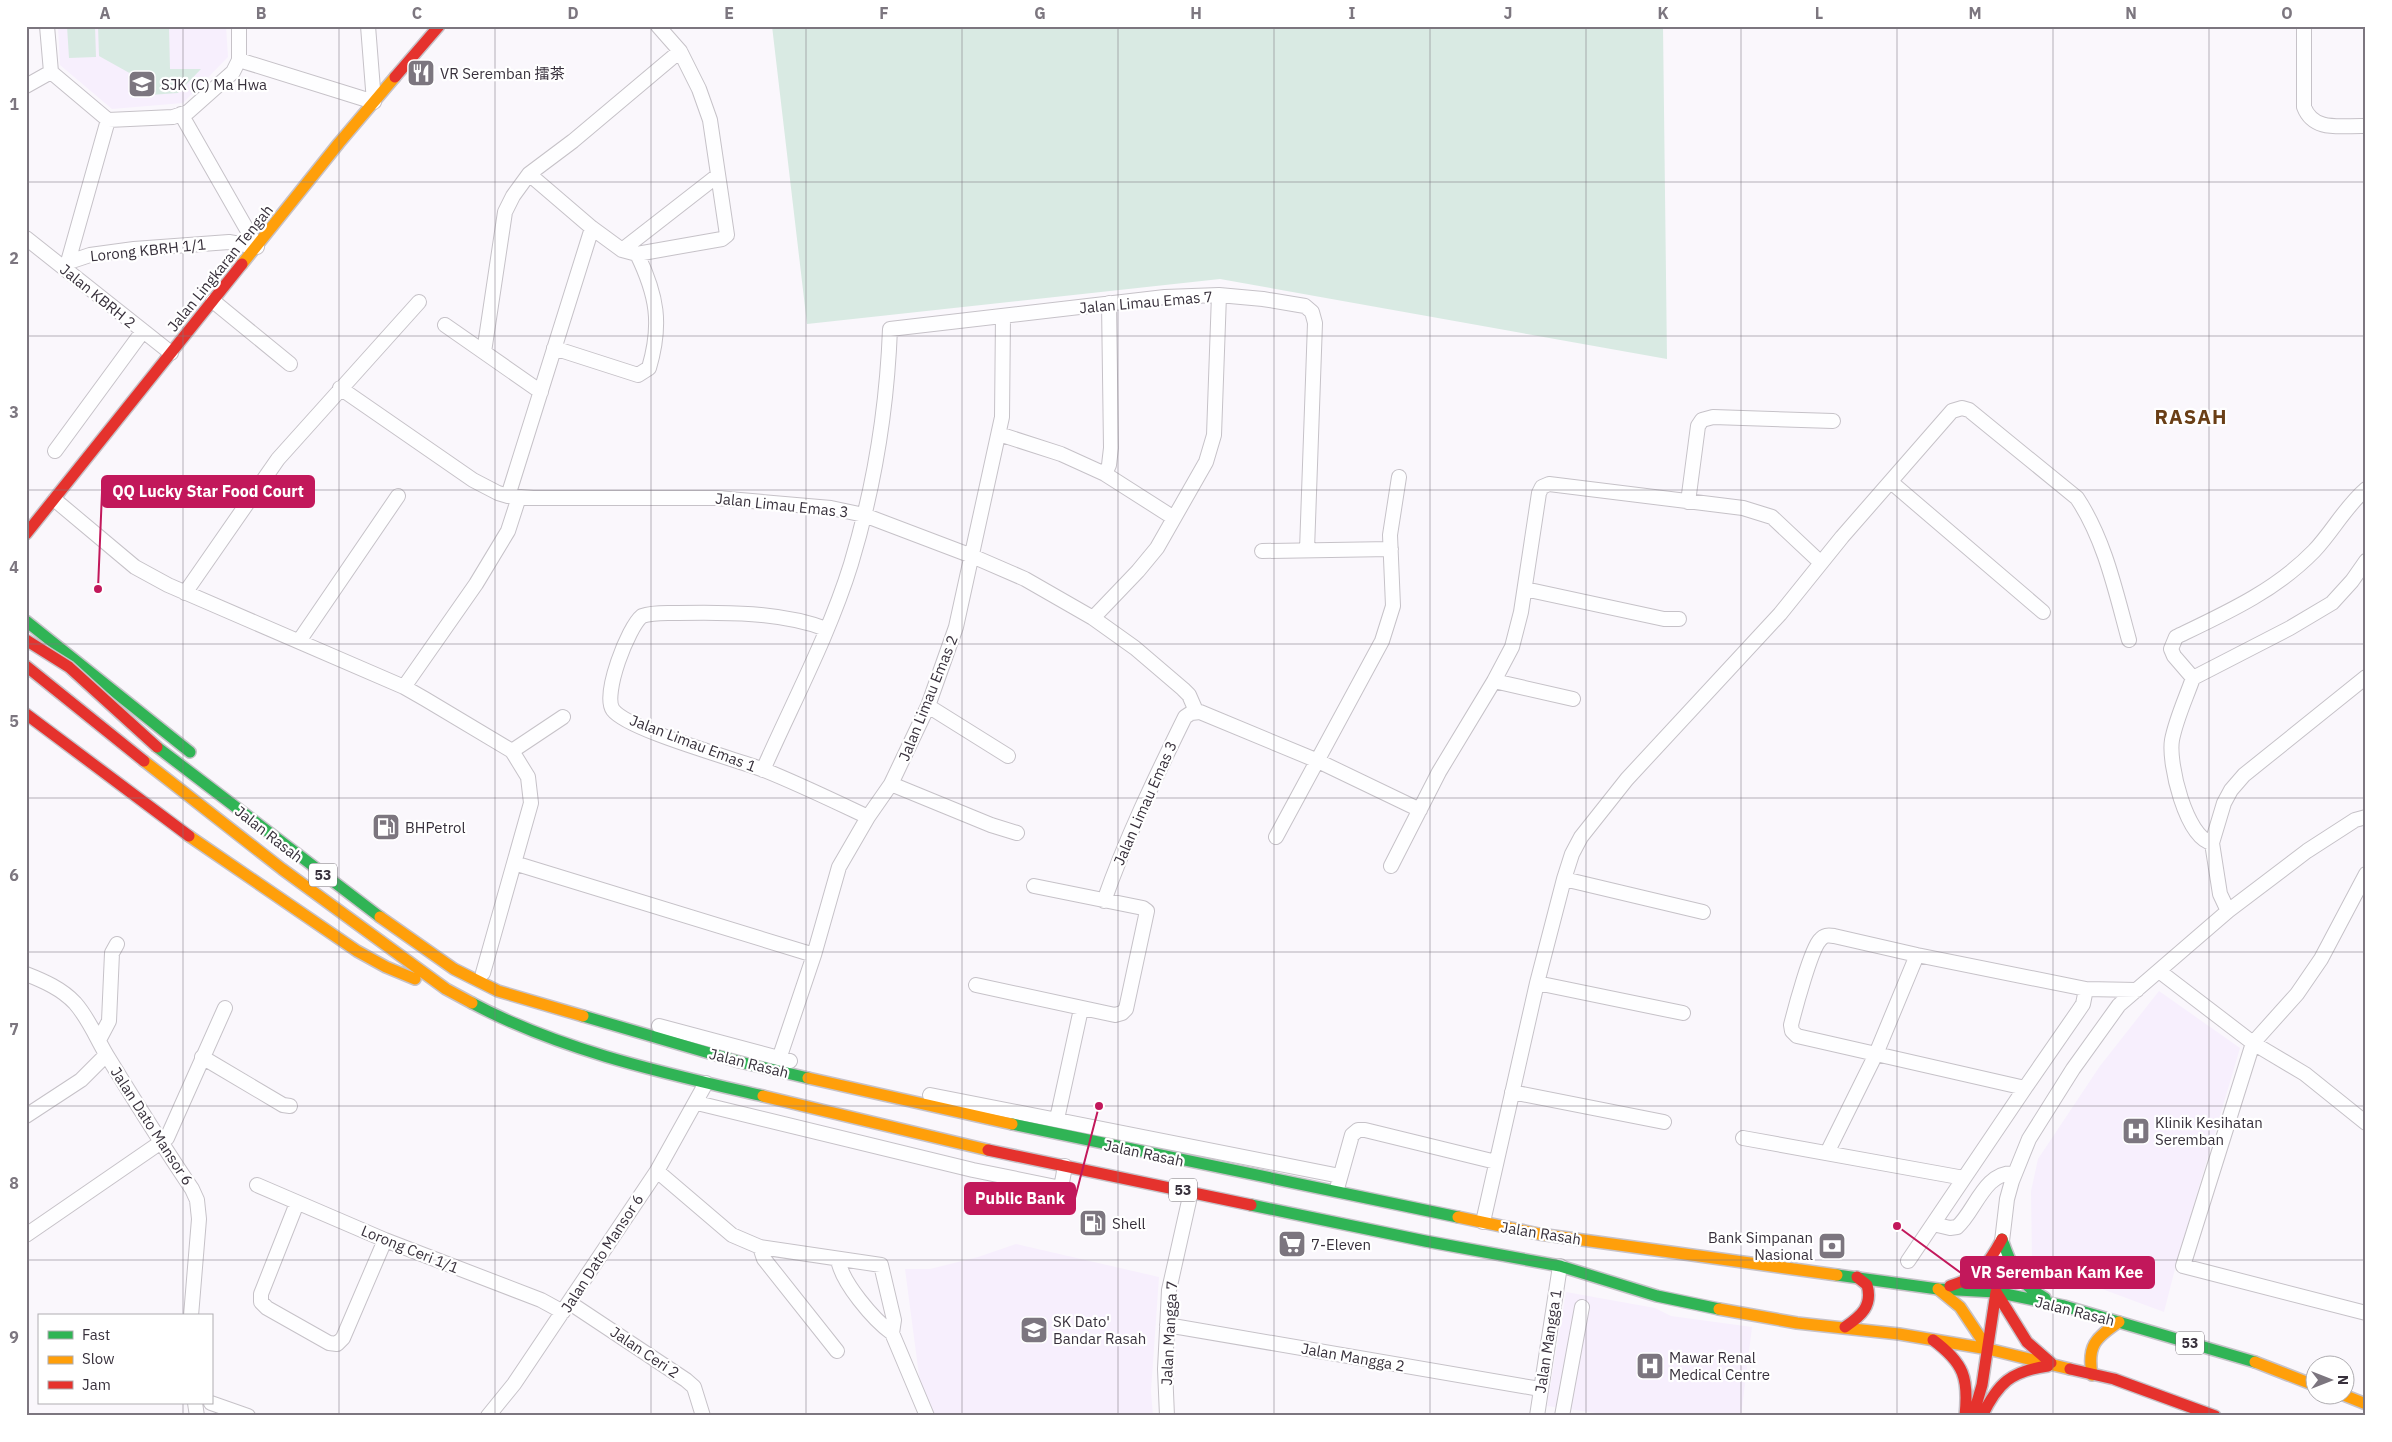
<svg xmlns="http://www.w3.org/2000/svg" width="2392" height="1442" viewBox="0 0 2392 1442" font-family="'IBM Plex Sans','Noto Sans SC',sans-serif">
<style>
.built{fill:#f7effd}
.green{fill:#d9eae3}
.lines{fill:none;stroke-linecap:round;stroke-linejoin:round}
.street-casing{stroke:#c6c2c8;stroke-width:16}
.fast-casing{stroke:#c6c2c8;stroke-width:14}
.slow-casing{stroke:#c6c2c8;stroke-width:14}
.jam-casing{stroke:#c6c2c8;stroke-width:14}
.street{stroke:#fefeff;stroke-width:14}
.fast{stroke:#30b455;stroke-width:11}
.slow{stroke:#ff9f0a;stroke-width:11}
.jam{stroke:#e5322d;stroke-width:11}
.jam-bridge-casing{stroke:#c6c2c8;stroke-width:14;stroke-linecap:butt}
.jam-bridge{stroke:#e5322d;stroke-width:11}
.grid{fill:none;stroke:#7c767f;stroke-width:1;stroke-opacity:0.55}
.labels{text-anchor:middle;dominant-baseline:central;stroke-width:4.5;stroke-linejoin:round;paint-order:stroke}
.shield{fill:#fff;stroke:#746f76;stroke-width:1}
.shield-label{font-size:14px;font-weight:bold;fill:#38313c}
.poi-label{font-size:15px;fill:#38313c;stroke:#fff;text-anchor:start}
.street-label{font-size:15px;fill:#38313c;stroke:#fff}
.district-label{font-size:20px;font-weight:bold;letter-spacing:1px;fill:#693e16;stroke:#fff}
.leader{fill:none;stroke:#c2185b;stroke-width:2}
.callout-dot{fill:#c2185b;stroke:#fff;stroke-width:2}
.callout{fill:#c2185b;stroke:#c2185b;stroke-width:2}
.callout-label{font-size:16px;text-anchor:middle;font-weight:bold;fill:#fff}
.neatline{fill:none;stroke:#7c767f;stroke-width:2}
.grid-label{font-size:16px;text-anchor:middle;font-weight:bold;fill:#7c767f}
</style>
<rect width="100%" height="100%" fill="#faf7fc"/>
<path class="built" d="M 58,26 L 226,26 L 228,57 L 183,103 L 112,109 L 60,65 Z
M 2159,991 L 2240,1048 L 2176,1265 L 2164,1312 L 2032,1263 L 2031,1191 L 2038,1159 L 2100,1066 Z
M 1016,1244 L 1159,1277 L 1151,1391 L 1153,1416 L 935,1416 L 920,1383 L 905,1269 L 930,1269 L 978,1257 Z
M 1566,1292 L 1655,1308 L 1671,1316 L 1752,1327 L 1741,1416 L 1617,1416 L 1547,1406 Z"/>
<path class="green" d="M 67,26 L 95,26 L 96,57 L 69,58 Z
M 98,26 L 169,26 L 170,69 L 201,69 L 178,93 L 136,96 L 142,80 L 99,56 Z
M 772,26 L 1663,26 L 1667,359 L 1220,279 L 807,324 Z"/>
<g class="lines">
<defs>
<path id="street" d="M 47,26 L 51,72 L 108,120 L 173,117 L 188,112 L 233,72 L 239,60 L 239,26
M 2304,26 L 2304,107 C 2314,133 2342,125 2366,126
M 239,60 L 374,102 L 368,26
M 26,86 L 51,72
M 181,114 L 257,247
M 529,174 L 592,228 L 622,250 L 637,254 L 722,239 L 727,235 L 710,120 L 699,89 L 680,51 L 658,26
M 26,238 L 171,353
M 622,250 L 717,176
M 69,262 L 90,255 L 134,249 L 229,242 L 257,247
M 66,269 L 108,120
M 213,301 L 290,364
M 445,325 L 541,392
M 554,348 L 638,375 L 649,368 C 662,324 657,295 637,254
M 484,352 L 505,212 L 513,196 L 529,174 L 573,141 L 680,51
M 340,388 L 473,480 L 498,493 L 508,496 L 533,498 L 717,498 L 831,508 L 864,515 L 972,556 L 1025,579 L 1093,618 L 1135,648 L 1183,689 L 1189,695 L 1196,711
M 999,434 L 1061,454 L 1105,474 L 1174,518
M 55,451 L 143,331
M 1105,474 L 1109,465 L 1111,448 L 1109,303
M 1891,482 L 2043,612
M 508,496 L 592,228
M 55,500 L 135,567 L 168,585 L 404,687 L 425,699 L 512,751 L 528,777 L 531,803 L 483,973
M 1688,502 L 1698,426 L 1702,420 L 1713,417 L 1833,421
M 1262,551 L 1391,549
M 1525,589 L 1664,619 L 1679,619
M 185,593 L 278,459 L 419,302
M 1093,618 L 1138,571 L 1157,548 L 1206,462 L 1214,435 L 1219,295
M 826,629 C 782,612 724,612 677,613 C 665,613 653,612 642,616 C 628,627 602,695 613,710 C 628,730 736,759 764,770 C 799,784 834,801 868,817
M 299,641 L 398,496
M 2193,678 L 2174,656 L 2171,649 L 2176,637 C 2226,613 2275,591 2314,551 C 2333,531 2345,507 2366,489
M 1494,681 L 1573,699
M 404,687 L 476,584 L 508,531 L 519,497
M 928,706 L 1008,756
M 512,751 L 563,717
M 763,770 C 793,702 829,635 851,564 C 874,488 887,408 890,329 L 1165,297 L 1219,295 L 1263,299 L 1305,306 L 1312,312 L 1315,323 L 1307,550
M 891,784 L 991,825 L 1017,833
M 1276,837 L 1382,641 L 1393,606 L 1390,535 L 1399,477
M 2212,843 C 2186,838 2168,763 2172,740 C 2176,719 2186,698 2193,678 L 2290,628 L 2332,603 L 2352,581 L 2366,561
M 514,863 L 814,955
M 1391,866 L 1439,772 L 1494,681 L 1512,647 L 1521,612 L 1539,493 L 1542,487 L 1549,484 L 1743,508 L 1772,517 L 1821,563
M 2366,874 L 2321,959 L 2297,994 L 2253,1043 L 2183,1266 L 2366,1313
M 1564,879 L 1703,912
M 1104,901 C 1126,838 1155,778 1185,717 L 1191,713 L 1200,712 L 1318,761 L 1420,810
M 2228,911 L 2220,894 L 2212,843 L 2224,803 L 2231,790 L 2244,775 L 2366,677
M 1917,955 L 1876,1054 L 2025,1088 L 2079,1010 L 2083,1004 L 2086,989
M 2159,971 L 2253,1043 L 2305,1074 L 2366,1123
M 26,974 C 44,981 62,989 75,1003 C 90,1020 97,1040 109,1059 C 136,1103 163,1146 192,1189 L 197,1200 L 199,1219 L 191,1316
M 1537,983 L 1683,1013
M 976,985 L 1115,1015 L 1122,1013 L 1126,1009 L 1147,911 L 1143,908 L 1034,886
M 659,1026 L 790,1061
M 99,1040 L 109,1021 L 112,953 L 117,944
M 202,1057 L 283,1105 L 290,1106
M 779,1059 L 814,955 L 839,867 L 868,817 L 891,784 L 928,706 L 956,627 L 1002,417 L 1003,316
M 1512,1092 L 1664,1122
M 930,1095 L 1340,1176
M 697,1103 L 973,1170 L 1061,1188 L 1065,1166
M 26,1116 L 81,1080 L 106,1055
M 1057,1119 L 1081,1009
M 1743,1138 L 1964,1178
M 1827,1153 L 1876,1054 L 1797,1036 L 1792,1031 L 1791,1025 C 1795,1009 1811,949 1820,940 C 1824,935 1828,935 1834,936 L 1917,955 L 2086,989 L 2137,990
M 657,1171 L 732,1235 L 760,1247 L 881,1265 L 894,1320 L 892,1333 C 874,1320 841,1282 838,1259
M 257,1185 L 385,1240 L 541,1300 L 563,1312
M 1338,1185 L 1352,1135 L 1358,1130 L 1365,1130 L 1496,1162
M 297,1203 L 261,1294 L 261,1302 L 267,1308 L 329,1343 L 337,1344 L 343,1338 L 385,1240
M 1483,1222 L 1537,983 L 1564,879 L 1572,854 L 1581,837 L 1627,779 L 1780,614 L 1842,537 L 1952,411 L 1962,408 L 1969,410 L 2077,498 C 2105,540 2116,593 2129,640
M 1933,1224 L 1950,1228 L 1957,1227 C 1975,1212 1984,1171 2015,1173
M 26,1235 L 167,1138 L 225,1008
M 760,1247 L 764,1259 L 837,1351
M 1908,1261 L 2025,1088
M 1996,1292 L 2007,1199 L 2012,1181 L 2029,1139 L 2073,1069 L 2119,1005 L 2228,911 L 2307,851 L 2355,820 L 2366,817
M 570,1303 L 686,1380 L 694,1387 L 703,1416
M 1167,1325 L 1540,1389
M 892,1333 L 927,1416
M 195,1403 L 197,1416
M 211,1403 L 248,1416
M 488,1416 L 514,1384 L 657,1171 L 706,1083
M 1167,1416 L 1165,1369 L 1169,1290 L 1191,1192
M 1537,1416 L 1560,1266
M 1562,1416 L 1582,1307"/>
<path id="fast" d="M 26,621 L 190,752
M 157,747 L 380,917
M 472,1003 C 562,1051 664,1073 763,1096
M 583,1016 L 740,1062 L 808,1078
M 1012,1124 L 1458,1217
M 1251,1205 L 1425,1241 L 1560,1266 L 1657,1296 L 1719,1309
M 2002,1239 C 2011,1266 2019,1284 2045,1298
M 1837,1275 L 1938,1289 L 1996,1292 L 2064,1306 L 2255,1362"/>
<path id="slow" d="M 242,264 L 339,143 L 395,77
M 144,761 L 282,869 L 446,989 L 472,1003
M 189,836 L 357,951 L 386,967 L 415,979
M 380,917 L 454,969 L 498,991 L 583,1016
M 808,1078 L 1012,1124
M 763,1096 L 988,1150
M 1458,1217 L 1539,1234 L 1837,1275
M 1938,1289 L 1960,1307 L 1988,1349
M 1719,1309 L 1797,1323 L 1899,1334 L 1988,1349 L 2070,1369
M 2255,1362 L 2314,1385
M 2092,1375 C 2087,1346 2095,1338 2119,1322
M 2341,1394 L 2366,1404"/>
<path id="jam" d="M 395,77 L 439,26
M 26,534 L 242,264
M 26,666 L 144,761
M 26,714 L 189,836
M 988,1150 L 1251,1205
M 1950,1286 C 1979,1277 1988,1265 2002,1239
M 1996,1292 L 2027,1342 L 2051,1363
M 1845,1327 C 1861,1316 1873,1306 1867,1285 L 1857,1277
M 1933,1340 C 1964,1363 1969,1378 1965,1416
M 2070,1369 L 2114,1379 L 2215,1416
M 1973,1416 L 1982,1385 L 1996,1292
M 1982,1416 C 1998,1383 2011,1371 2048,1366"/>
</defs>
<use href="#street" class="street-casing"/>
<use href="#fast" class="fast-casing"/>
<use href="#slow" class="slow-casing"/>
<use href="#jam" class="jam-casing"/>
<use href="#street" class="street"/>
<use href="#fast" class="fast"/>
<use href="#slow" class="slow"/>
<use href="#jam" class="jam"/>
<defs>
<path id="jam-bridge" d="M 26,640 L 69,667 L 157,747"/>
</defs>
<use href="#jam-bridge" class="jam-bridge-casing"/>
<use href="#jam-bridge" class="jam-bridge"/>
</g>
<path class="grid" d="M 183,26 L 183,1316M 339,26 L 339,1416M 495,26 L 495,1416M 651,26 L 651,1416M 806,26 L 806,1416M 962,26 L 962,1416M 1118,26 L 1118,1416M 1274,26 L 1274,1416M 1430,26 L 1430,1416M 1586,26 L 1586,1416M 1741,26 L 1741,1416M 1897,26 L 1897,1416M 2053,26 L 2053,1416M 2209,26 L 2209,1416M 26,182 L 2366,182M 26,336 L 2366,336M 26,490 L 2366,490M 26,644 L 2366,644M 26,798 L 2366,798M 26,952 L 2366,952M 26,1106 L 2366,1106M 26,1260 L 2366,1260M 183,1403 L 183,1416"/>
<defs>
<symbol id="restaurant-square" viewBox="-11 -11 22 22"><rect x="-9" y="-9" width="18" height="18" rx="4" fill="#7c767f" stroke="#fff"/><path d="M-5-6h1v4h1v-4h1v4h1v-4h1v5L-1.5 .5V6h-2V.5L-5-1ZM5-6V6H3V1.5H1.5Q1.5-4 5-6Z" fill="#fff"/></symbol>
<symbol id="school-square" viewBox="-11 -11 22 22"><rect x="-9" y="-9" width="18" height="18" rx="4" fill="#7c767f" stroke="#fff"/><path d="M0-5L7-2L0 1L-7-2ZM-4 1L0 2.5L4 1V4Q0 6-4 4Z" fill="#fff"/></symbol>
<symbol id="fuel-square" viewBox="-11 -11 22 22"><rect x="-9" y="-9" width="18" height="18" rx="4" fill="#7c767f" stroke="#fff"/><path d="M-5.5-6h7V0h2V4h1.3V-2.5L3-4.5l.8-.8L6-3V5H2.5V1h-1V6h-7ZM-4.2-4.7v3.2H.2V-4.7Z" fill="#fff"/></symbol>
<symbol id="hospital-square" viewBox="-11 -11 22 22"><rect x="-9" y="-9" width="18" height="18" rx="4" fill="#7c767f" stroke="#fff"/><path d="M-5-5h3v3.5h4V-5h3V5h-3V1.5h-4V5h-3Z" fill="#fff"/></symbol>
<symbol id="supermarket-square" viewBox="-11 -11 22 22"><rect x="-9" y="-9" width="18" height="18" rx="4" fill="#7c767f" stroke="#fff"/><path d="M-6-5.5h2.5l.6 2H6L4.5 2H-2.5L-4.4-4H-6ZM-1.5 3.2a1.3 1.3 0 1 0 .1 0ZM3 3.2a1.3 1.3 0 1 0 .1 0Z" fill="#fff"/></symbol>
<symbol id="bank-square" viewBox="-11 -11 22 22"><rect x="-9" y="-9" width="18" height="18" rx="4" fill="#7c767f" stroke="#fff"/><path d="M-6-4H6V4H-6ZM0-2.3a2.3 2.3 0 1 0 0 4.6a2.3 2.3 0 1 0 0-4.6Z" fill="#fff"/></symbol>
</defs>
<g fill-rule="evenodd">
<use href="#restaurant-square" x="405" y="57" width="32" height="32"/>
<use href="#school-square" x="126" y="68" width="32" height="32"/>
<use href="#fuel-square" x="370" y="811" width="32" height="32"/>
<use href="#hospital-square" x="2120" y="1115" width="32" height="32"/>
<use href="#fuel-square" x="1077" y="1207" width="32" height="32"/>
<use href="#supermarket-square" x="1276" y="1228" width="32" height="32"/>
<use href="#bank-square" x="1816" y="1230" width="32" height="32"/>
<use href="#school-square" x="1018" y="1314" width="32" height="32"/>
<use href="#hospital-square" x="1634" y="1350" width="32" height="32"/>
</g>
<g class="labels">
<g class="shield">
<rect x="309" y="863.5" width="28" height="23" rx="4"/>
<rect x="1169" y="1178.5" width="28" height="23" rx="4"/>
<rect x="2176" y="1331.5" width="28" height="23" rx="4"/>
</g>
<g class="shield-label">
<text x="323" y="875">53</text>
<text x="1183" y="1190">53</text>
<text x="2190" y="1343">53</text>
</g>
<g class="poi-label">
<text x="440" y="73">VR Seremban 擂茶</text>
<text x="161" y="84">SJK (C) Ma Hwa</text>
<text x="405" y="827">BHPetrol</text>
<text x="2155" y="1122">Klinik Kesihatan<tspan x="2155" dy="17">Seremban</tspan></text>
<text x="1112" y="1223">Shell</text>
<text x="1813" y="1237" text-anchor="end">Bank Simpanan<tspan x="1813" dy="17">Nasional</tspan></text>
<text x="1311" y="1244">7-Eleven</text>
<text x="1053" y="1321">SK Dato'<tspan x="1053" dy="17">Bandar Rasah</tspan></text>
<text x="1669" y="1357">Mawar Renal<tspan x="1669" dy="17">Medical Centre</tspan></text>
</g>
<g class="street-label">
<text transform="translate(148 250) rotate(-6)">Lorong KBRH 1/1</text>
<text transform="translate(220 268) rotate(-51)">Jalan Lingkaran Tengah</text>
<text transform="translate(98 296) rotate(39)">Jalan KBRH 2</text>
<text transform="translate(1146 302) rotate(-5)">Jalan Limau Emas 7</text>
<text transform="translate(782 505) rotate(6)">Jalan Limau Emas 3</text>
<text transform="translate(928 698) rotate(-68)">Jalan Limau Emas 2</text>
<text transform="translate(693 743) rotate(21)">Jalan Limau Emas 1</text>
<text transform="translate(1145 803) rotate(-66)">Jalan Limau Emas 3</text>
<text transform="translate(269 834) rotate(38)">Jalan Rasah</text>
<text transform="translate(749 1063) rotate(14)">Jalan Rasah</text>
<text transform="translate(152 1126) rotate(57)">Jalan Dato Mansor 6</text>
<text transform="translate(1144 1153) rotate(12)">Jalan Rasah</text>
<text transform="translate(1541 1233) rotate(9)">Jalan Rasah</text>
<text transform="translate(410 1249) rotate(22)">Lorong Ceri 1/1</text>
<text transform="translate(602 1253) rotate(-57)">Jalan Dato Mansor 6</text>
<text transform="translate(2075 1311) rotate(14)">Jalan Rasah</text>
<text transform="translate(1169 1333) rotate(-87)">Jalan Mangga 7</text>
<text transform="translate(1548 1341) rotate(-81)">Jalan Mangga 1</text>
<text transform="translate(645 1352) rotate(34)">Jalan Ceri 2</text>
<text transform="translate(1353 1357) rotate(10)">Jalan Mangga 2</text>
</g>
<g class="district-label">
<text x="2191" y="416">RASAH</text>
</g>
</g>
<path class="leader" d="M98 589L102 492M1099 1106L1075 1198M1897 1226L1961 1273"/>
<g class="callout-dot">
<circle cx="98" cy="589" r="5"/>
<circle cx="1099" cy="1106" r="5"/>
<circle cx="1897" cy="1226" r="5"/>
</g>
<g class="callout">
<rect x="102" y="476" width="212" height="31" rx="5"/>
<rect x="965" y="1183" width="110" height="31" rx="5"/>
<rect x="1961" y="1257" width="193" height="31" rx="5"/>
</g>
<g class="callout-label">
<text x="208" y="497">QQ Lucky Star Food Court</text>
<text x="1020" y="1204">Public Bank</text>
<text x="2057" y="1278">VR Seremban Kam Kee</text>
</g>
<rect width="2392" height="1442" fill="none" stroke="#ffffff" stroke-width="55"/>
<rect x="38" y="1314" width="175" height="90" fill="#ffffff" stroke="#afadb1"/>
<rect x="48" y="1331" width="25" height="8" fill="#30b455" stroke="#afadb1"/>
<text x="82" y="1340" font-size="15" fill="#38313c">Fast</text>
<rect x="48" y="1356" width="25" height="8" fill="#ff9f0a" stroke="#afadb1"/>
<text x="82" y="1364" font-size="15" fill="#38313c">Slow</text>
<rect x="48" y="1381" width="25" height="8" fill="#e5322d" stroke="#afadb1"/>
<text x="82" y="1390" font-size="15" fill="#38313c">Jam</text>
<g transform="translate(2330 1380) rotate(90)"><circle r="24" fill="#ffffff" stroke="#afadb1"/>
<path d="M0-4L9 19L0 12L-9 19Z" fill="#7c767f"/>
<text y="-8" font-size="14" font-weight="bold" text-anchor="middle" fill="#38313c">N</text>
</g>
<rect x="28" y="28" width="2336" height="1386" class="neatline"/>
<g class="grid-label">
<text x="105" y="19">A</text>
<text x="261" y="19">B</text>
<text x="417" y="19">C</text>
<text x="573" y="19">D</text>
<text x="729" y="19">E</text>
<text x="884" y="19">F</text>
<text x="1040" y="19">G</text>
<text x="1196" y="19">H</text>
<text x="1352" y="19">I</text>
<text x="1508" y="19">J</text>
<text x="1663" y="19">K</text>
<text x="1819" y="19">L</text>
<text x="1975" y="19">M</text>
<text x="2131" y="19">N</text>
<text x="2287" y="19">O</text>
<text x="14" y="110">1</text>
<text x="14" y="264">2</text>
<text x="14" y="418">3</text>
<text x="14" y="573">4</text>
<text x="14" y="727">5</text>
<text x="14" y="881">6</text>
<text x="14" y="1035">7</text>
<text x="14" y="1189">8</text>
<text x="14" y="1343">9</text>
</g>
</svg>
